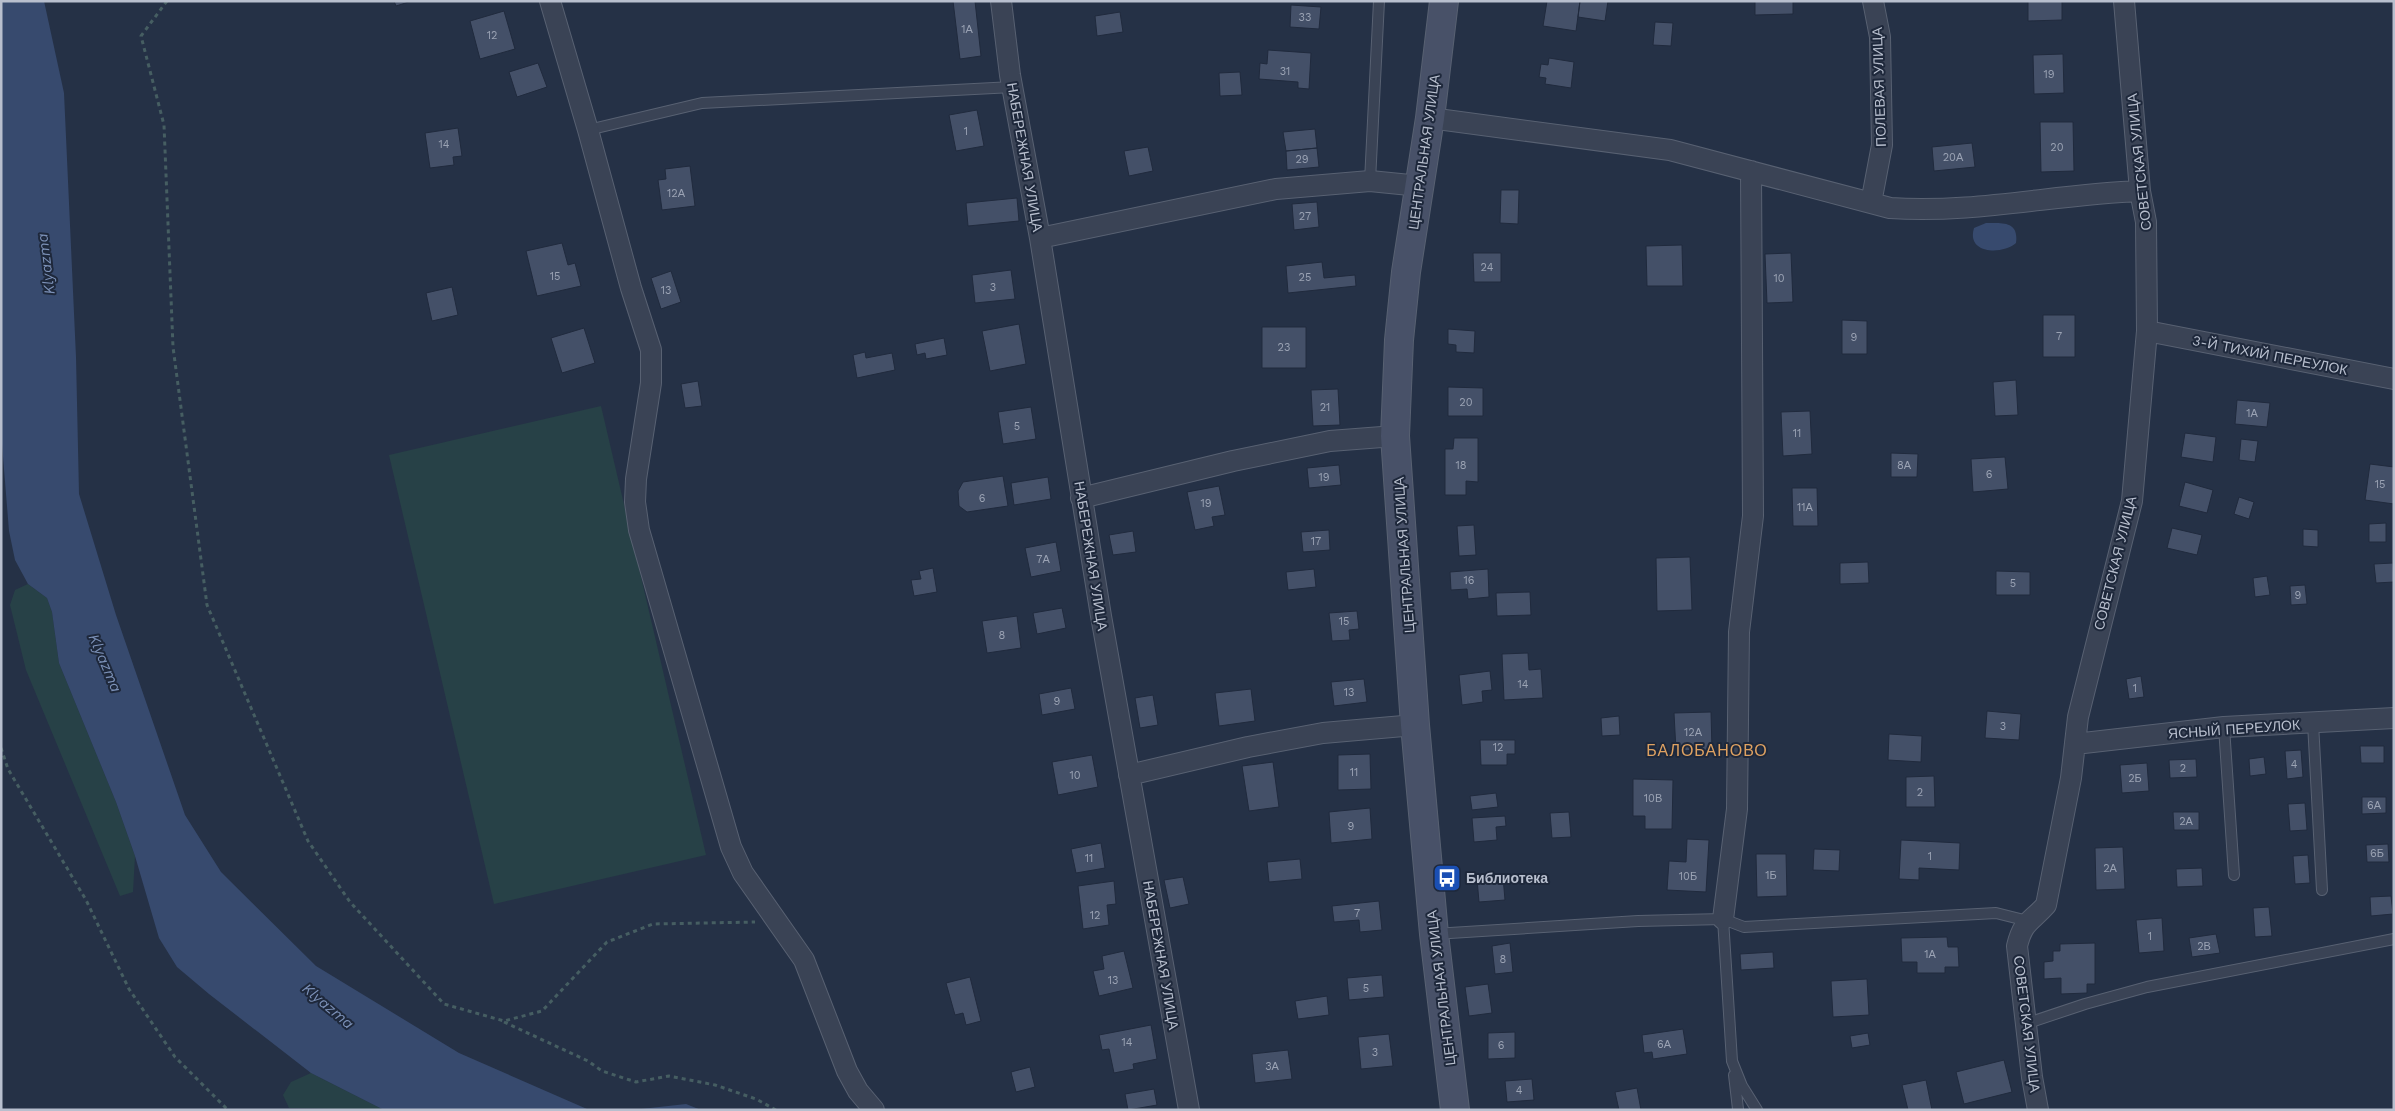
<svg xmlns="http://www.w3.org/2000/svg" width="2395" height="1111" viewBox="0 0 2395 1111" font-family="'Work Sans',sans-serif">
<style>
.green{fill:#274147}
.water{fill:#374a6e}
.building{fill:#445068;stroke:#202a3d}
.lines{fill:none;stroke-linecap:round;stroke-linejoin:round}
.lane-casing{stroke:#586172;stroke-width:12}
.street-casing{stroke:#586172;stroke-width:22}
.secondary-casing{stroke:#586172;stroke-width:30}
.path{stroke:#465e62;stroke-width:3;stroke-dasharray:4 4;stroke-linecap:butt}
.lane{stroke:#3a4355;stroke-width:10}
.street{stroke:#3a4355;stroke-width:20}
.secondary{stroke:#485168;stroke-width:28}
.labels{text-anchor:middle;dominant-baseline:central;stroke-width:4;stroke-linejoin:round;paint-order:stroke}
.number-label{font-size:11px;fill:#9ba3b4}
.street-label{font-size:14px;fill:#b8bfce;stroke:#1e283b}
.poi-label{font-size:14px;font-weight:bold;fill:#b8bfce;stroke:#1e283b;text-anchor:start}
.water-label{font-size:15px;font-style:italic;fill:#7c91b8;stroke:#1e283b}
.quarter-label{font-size:16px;letter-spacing:1px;fill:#dfa262;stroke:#1e283b}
</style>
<rect width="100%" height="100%" fill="#253146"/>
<path class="green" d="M 601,406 L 706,855 L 494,904 L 389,455 Z
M 28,584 L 47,598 L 52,612 L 59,663 L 116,802 L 135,856 L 133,892 L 120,896 L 26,670 L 10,605 L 15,590 Z
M 311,1073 L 384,1110 L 289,1108 L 283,1095 L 291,1082 Z"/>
<path class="water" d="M 1,1 L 44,1 L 64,93 L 76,357 L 79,494 L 116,615 L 185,815 L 221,872 L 316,966 L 459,1053 L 587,1109 L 599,1110 L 384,1110 L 311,1073 L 209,994 L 177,967 L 159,938 L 135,856 L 116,802 L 59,663 L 52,612 L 47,598 L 28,584 L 15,560 L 9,531 L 1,432 Z
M 1986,223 C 2003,223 2019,221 2016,243 C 2002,255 1966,254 1974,228 Z
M 686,1104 L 701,1110 L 632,1110 Z"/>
<path class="building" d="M 394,1 L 412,1 L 396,6 Z
M 953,1 L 975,1 L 981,56 L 960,59 Z
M 1547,1 L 1580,1 L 1576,31 L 1543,26 Z
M 1580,1 L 1608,1 L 1605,21 L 1578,17 Z
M 1755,1 L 1793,1 L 1793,14 L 1755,15 Z
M 2028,1 L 2062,1 L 2062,20 L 2028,21 Z
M 1291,5 L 1321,7 L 1319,29 L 1290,27 Z
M 504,11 L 515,49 L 480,59 L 470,21 Z
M 1120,12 L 1123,32 L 1097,36 L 1095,16 Z
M 1655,22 L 1673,23 L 1671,46 L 1653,45 Z
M 1268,50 L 1311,53 L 1309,89 L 1298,88 L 1298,82 L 1259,79 L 1260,63 L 1267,64 Z
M 2063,54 L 2064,93 L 2034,94 L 2033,55 Z
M 1549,58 L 1574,62 L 1571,88 L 1545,84 L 1546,78 L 1539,77 L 1541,64 L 1548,65 Z
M 538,63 L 547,87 L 517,97 L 509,72 Z
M 1240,72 L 1242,95 L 1220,96 L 1219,73 Z
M 977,110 L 984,146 L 956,151 L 949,115 Z
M 2040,122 L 2073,122 L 2074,171 L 2041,172 Z
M 458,128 L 462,156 L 453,157 L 454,165 L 430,168 L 425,133 Z
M 1315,129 L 1317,148 L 1286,151 L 1283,132 Z
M 1972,143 L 1975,167 L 1934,171 L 1932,147 Z
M 1148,147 L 1153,171 L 1129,176 L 1124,151 Z
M 1317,148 L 1319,167 L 1287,170 L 1286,151 Z
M 690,166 L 695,206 L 662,210 L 658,180 L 666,179 L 665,169 Z
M 1501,190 L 1519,190 L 1518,224 L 1500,223 Z
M 1017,198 L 1019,221 L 968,226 L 966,203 Z
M 1317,202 L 1319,227 L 1294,230 L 1292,204 Z
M 562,243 L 568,265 L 575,263 L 581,286 L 537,296 L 526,251 Z
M 1682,245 L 1683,286 L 1647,286 L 1646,246 Z
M 1473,253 L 1501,253 L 1501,282 L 1474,282 Z
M 1791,253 L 1793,302 L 1767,303 L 1765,254 Z
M 1322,262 L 1324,278 L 1355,275 L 1356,286 L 1288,293 L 1286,266 Z
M 1011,270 L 1015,299 L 975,303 L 972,275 Z
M 671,271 L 681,302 L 661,309 L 651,278 Z
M 452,287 L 458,315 L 432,321 L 426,293 Z
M 2043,315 L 2075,315 L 2075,357 L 2043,357 Z
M 1842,320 L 1867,321 L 1867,354 L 1842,354 Z
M 1019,324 L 1026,364 L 990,371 L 982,331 Z
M 1262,327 L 1306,327 L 1306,368 L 1262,368 Z
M 584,328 L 595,363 L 562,373 L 551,338 Z
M 1448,329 L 1475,331 L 1474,353 L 1456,352 L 1456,345 L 1448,344 Z
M 944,338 L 947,355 L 926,359 L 925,353 L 917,355 L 915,344 Z
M 865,352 L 866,358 L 892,353 L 895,370 L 857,378 L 853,355 Z
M 2016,380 L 2018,415 L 1995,416 L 1993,382 Z
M 698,381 L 702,406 L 685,408 L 681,384 Z
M 1448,387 L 1483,388 L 1483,416 L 1448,416 Z
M 1338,389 L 1340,425 L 1313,426 L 1311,390 Z
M 2237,400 L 2270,403 L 2267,427 L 2235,424 Z
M 1031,407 L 1036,439 L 1003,444 L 998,412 Z
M 1810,411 L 1812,454 L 1783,456 L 1781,412 Z
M 2185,433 L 2216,437 L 2213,462 L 2181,457 Z
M 1454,438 L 1478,438 L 1478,482 L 1466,481 L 1466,495 L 1445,495 L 1445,449 L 1453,449 Z
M 2241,439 L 2258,441 L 2255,462 L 2239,460 Z
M 1891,453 L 1918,454 L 1917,477 L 1891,477 Z
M 2005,457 L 2008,489 L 1973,492 L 1971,459 Z
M 2370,464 L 2394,467 L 2394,504 L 2365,500 Z
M 1339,465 L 1341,485 L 1309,488 L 1307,468 Z
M 1003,476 L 1008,506 L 967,512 L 959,506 L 958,491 L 963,482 Z
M 1048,477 L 1051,499 L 1014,505 L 1011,483 Z
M 2185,482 L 2213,490 L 2207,513 L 2179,506 Z
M 1219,486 L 1225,515 L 1212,517 L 1214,526 L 1195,530 L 1187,492 Z
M 1792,488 L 1817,488 L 1818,526 L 1793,526 Z
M 2239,497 L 2254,502 L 2249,519 L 2234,514 Z
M 2386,523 L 2386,542 L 2369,542 L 2369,524 Z
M 1474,525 L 1476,555 L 1459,556 L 1457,526 Z
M 2172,528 L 2202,535 L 2197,555 L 2167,548 Z
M 2303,529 L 2318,530 L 2318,547 L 2303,546 Z
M 1329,530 L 1330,550 L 1303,552 L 1301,532 Z
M 1133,531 L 1136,552 L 1113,555 L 1109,535 Z
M 1056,542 L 1061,571 L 1031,577 L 1025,548 Z
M 1690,557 L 1692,610 L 1657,611 L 1656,558 Z
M 1868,562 L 1869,583 L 1840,584 L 1840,563 Z
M 2393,563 L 2394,582 L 2376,583 L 2374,564 Z
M 933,568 L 937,592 L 914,596 L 911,580 L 921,579 L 919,571 Z
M 1314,569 L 1316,587 L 1288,590 L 1286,572 Z
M 1488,569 L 1489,597 L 1468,599 L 1467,589 L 1451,590 L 1450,572 Z
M 1996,571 L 2030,572 L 2030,595 L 1996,595 Z
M 2267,576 L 2270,595 L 2255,597 L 2253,578 Z
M 2305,585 L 2307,604 L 2291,605 L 2290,586 Z
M 1530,592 L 1531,615 L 1497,616 L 1496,593 Z
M 1062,608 L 1066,628 L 1037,634 L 1033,613 Z
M 1357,611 L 1359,629 L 1349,630 L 1350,640 L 1332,641 L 1329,613 Z
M 1017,616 L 1021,648 L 987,653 L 982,621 Z
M 1528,653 L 1529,670 L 1541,669 L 1543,698 L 1504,700 L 1502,654 Z
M 1490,671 L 1492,690 L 1482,691 L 1483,702 L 1462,705 L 1459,675 Z
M 2141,676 L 2144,697 L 2129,699 L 2126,679 Z
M 1364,679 L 1367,702 L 1334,706 L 1331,682 Z
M 1071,688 L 1075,709 L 1042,715 L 1039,694 Z
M 1251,689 L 1255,721 L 1219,726 L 1215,693 Z
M 1153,695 L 1158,725 L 1140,728 L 1135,698 Z
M 1987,711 L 2021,714 L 2019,740 L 1985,738 Z
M 1711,712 L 1712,750 L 1676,751 L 1674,713 Z
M 1619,716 L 1620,735 L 1602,736 L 1601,718 Z
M 1889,734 L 1922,736 L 1921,762 L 1888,760 Z
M 1480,740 L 1515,740 L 1515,754 L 1507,754 L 1507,765 L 1481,765 Z
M 2360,746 L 2384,746 L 2384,763 L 2361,763 Z
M 2301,750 L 2303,777 L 2287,779 L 2285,751 Z
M 1370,754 L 1371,789 L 1338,790 L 1338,755 Z
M 1092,755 L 1098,787 L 1058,795 L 1052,762 Z
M 2264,757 L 2266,774 L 2250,776 L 2249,759 Z
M 2196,759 L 2197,777 L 2170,778 L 2169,760 Z
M 1273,762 L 1279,807 L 1249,811 L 1242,766 Z
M 2147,763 L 2149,791 L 2122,793 L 2120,765 Z
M 1934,776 L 1935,807 L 1906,807 L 1906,777 Z
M 1633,779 L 1673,780 L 1672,829 L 1645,829 L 1645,816 L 1633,816 Z
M 1496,793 L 1498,807 L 1472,810 L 1470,796 Z
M 2362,797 L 2386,797 L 2386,813 L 2362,814 Z
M 2305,803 L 2307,830 L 2290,831 L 2288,804 Z
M 1370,808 L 1372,839 L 1331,843 L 1329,812 Z
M 1569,812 L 1571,837 L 1552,838 L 1550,813 Z
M 2173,812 L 2199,812 L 2199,830 L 2174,830 Z
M 1505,816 L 1506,826 L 1496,827 L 1497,840 L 1474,842 L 1472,818 Z
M 1687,839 L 1709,840 L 1706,892 L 1667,890 L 1669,861 L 1686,862 Z
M 1901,840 L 1960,843 L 1959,870 L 1919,868 L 1919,880 L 1899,879 Z
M 1101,843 L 1105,868 L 1076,873 L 1071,849 Z
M 2388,844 L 2389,862 L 2367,862 L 2366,845 Z
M 2123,847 L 2125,889 L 2096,890 L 2095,848 Z
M 1814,849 L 1840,850 L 1839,871 L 1813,870 Z
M 1756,854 L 1786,854 L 1787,896 L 1757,897 Z
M 2308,855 L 2310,883 L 2295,884 L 2293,856 Z
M 1300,859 L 1302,879 L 1269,882 L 1267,862 Z
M 2202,868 L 2203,886 L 2177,887 L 2176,869 Z
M 1183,877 L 1189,904 L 1170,908 L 1164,880 Z
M 1503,877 L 1505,900 L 1479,902 L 1477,879 Z
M 1114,881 L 1116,904 L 1107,905 L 1109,925 L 1083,929 L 1078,886 Z
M 2391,896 L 2393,914 L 2371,916 L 2370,897 Z
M 1379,901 L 1382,930 L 1360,932 L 1359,920 L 1334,922 L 1332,906 Z
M 2269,907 L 2272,936 L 2255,937 L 2253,908 Z
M 2162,918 L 2164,951 L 2139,953 L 2136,920 Z
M 2216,934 L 2220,953 L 2192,957 L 2189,938 Z
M 1947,937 L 1948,947 L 1958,947 L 1959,967 L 1945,967 L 1945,973 L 1917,973 L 1917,962 L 1902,962 L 1901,938 Z
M 1510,943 L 1513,972 L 1495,974 L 1492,946 Z
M 2095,943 L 2095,984 L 2087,984 L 2087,993 L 2061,994 L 2061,978 L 2044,979 L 2044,962 L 2053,961 L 2053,951 L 2060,951 L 2060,944 Z
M 1124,951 L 1133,988 L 1099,996 L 1093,971 L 1104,969 L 1102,956 Z
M 1773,952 L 1774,968 L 1741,970 L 1740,954 Z
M 1382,975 L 1384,997 L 1349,1000 L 1347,978 Z
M 970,977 L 981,1021 L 966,1025 L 963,1013 L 955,1015 L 946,983 Z
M 1867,979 L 1869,1015 L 1833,1017 L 1831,981 Z
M 1488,984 L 1492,1013 L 1469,1016 L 1465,987 Z
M 1327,996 L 1329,1015 L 1298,1019 L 1295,1001 Z
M 1151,1025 L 1157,1059 L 1133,1064 L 1134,1069 L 1114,1073 L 1109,1049 L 1102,1050 L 1099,1035 Z
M 1683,1029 L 1687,1054 L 1653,1059 L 1652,1052 L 1644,1053 L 1642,1035 Z
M 1515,1032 L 1515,1058 L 1488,1059 L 1488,1033 Z
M 1868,1033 L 1870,1045 L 1852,1048 L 1850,1036 Z
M 1389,1034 L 1393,1066 L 1361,1069 L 1358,1037 Z
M 1288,1050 L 1292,1079 L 1255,1083 L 1252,1054 Z
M 2004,1060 L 2012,1092 L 1964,1104 L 1956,1072 Z
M 1030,1067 L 1035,1087 L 1016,1092 L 1011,1072 Z
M 1532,1079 L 1534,1100 L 1507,1102 L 1505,1081 Z
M 1926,1080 L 1932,1110 L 1908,1110 L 1902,1085 Z
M 1637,1088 L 1641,1110 L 1619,1110 L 1615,1092 Z
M 1154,1089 L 1157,1105 L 1128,1110 L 1125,1094 Z"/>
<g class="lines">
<defs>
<path id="lane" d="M 588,130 L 702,103 L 1013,87
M 1370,181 L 1379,1
M 2313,723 L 2322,890
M 2224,727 L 2234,875
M 1723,919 L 1732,1061 L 1742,1086 L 1757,1110
M 1434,934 L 1638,921 L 1723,919 L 1744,927 L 1996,913 L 2028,921
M 2025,1024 L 2085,1004 L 2147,987 L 2394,939
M 1734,1075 L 1738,1109"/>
<path id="street" d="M 550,1 L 588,130 L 631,288 L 651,350 L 651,383 L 636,479 L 635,502 L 639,530 L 731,847 L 743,873 L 804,960 L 847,1071 L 858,1091 L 874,1110
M 1001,1 L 1010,75 L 1040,238 L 1101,616 L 1189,1110
M 1430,118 L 1670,150 L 1890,208 C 1973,214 2057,194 2140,191
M 1871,203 L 1882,145 L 1880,37 L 1873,1
M 1040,238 L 1276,189 L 1370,181 L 1420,186
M 2147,331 L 2394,379
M 1081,498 L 1233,461 L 1330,441 L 1395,436
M 2075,744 L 2224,727 L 2394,718
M 1129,775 L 1248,747 L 1323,733 L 1415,725
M 1723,919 L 1737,809 L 1739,632 L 1753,516 L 1751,171
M 2038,1110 L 2032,1077 L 2017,946 C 2023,921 2031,922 2046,905 L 2071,778 L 2078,717 L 2132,501 L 2147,331 L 2146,222 L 2140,191 L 2124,1"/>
<path id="secondary" d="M 1444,1 L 1430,118 L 1406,272 L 1399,340 L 1395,436 L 1415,725 L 1434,934 L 1455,1110"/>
</defs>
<use href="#lane" class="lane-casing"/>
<use href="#street" class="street-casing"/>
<use href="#secondary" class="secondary-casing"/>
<path class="path" d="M 167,1 L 141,36 L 164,125 L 173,347 L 207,605 L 308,841 L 350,902 L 444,1004 L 504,1021 L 542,1011 L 607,942 L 653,924 L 755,922
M 1,748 L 8,769 L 86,900 L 129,989 L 175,1057 L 228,1110
M 504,1022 L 588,1061 L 602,1071 L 636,1082 L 669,1076 L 715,1085 L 756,1099 L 776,1110"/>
<use href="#lane" class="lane"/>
<use href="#street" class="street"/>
<use href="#secondary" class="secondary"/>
</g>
<defs>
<symbol id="bus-square" viewBox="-11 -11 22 22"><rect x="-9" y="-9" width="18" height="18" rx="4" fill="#1a4fb4" stroke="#1e283b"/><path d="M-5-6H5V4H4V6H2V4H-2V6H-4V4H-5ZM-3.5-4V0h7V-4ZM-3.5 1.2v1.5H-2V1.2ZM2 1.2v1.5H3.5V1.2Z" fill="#fff"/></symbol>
</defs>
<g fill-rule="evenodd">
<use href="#bus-square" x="1431" y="862" width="32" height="32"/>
</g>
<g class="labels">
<g class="number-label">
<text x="1305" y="17">33</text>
<text x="967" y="29">1А</text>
<text x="492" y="35">12</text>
<text x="1285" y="71">31</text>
<text x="2049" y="74">19</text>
<text x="966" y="131">1</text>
<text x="444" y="144">14</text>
<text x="2057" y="147">20</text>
<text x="1953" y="157">20А</text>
<text x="1302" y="159">29</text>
<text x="676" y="193">12А</text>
<text x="1305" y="216">27</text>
<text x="1487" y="267">24</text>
<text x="555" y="276">15</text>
<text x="1305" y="277">25</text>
<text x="1779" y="278">10</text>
<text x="993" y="287">3</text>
<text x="666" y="290">13</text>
<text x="2059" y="336">7</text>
<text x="1854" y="337">9</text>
<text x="1284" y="347">23</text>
<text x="1466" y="402">20</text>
<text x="1325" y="407">21</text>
<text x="2252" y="413">1А</text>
<text x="1017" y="426">5</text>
<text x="1797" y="433">11</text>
<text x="1461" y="465">18</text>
<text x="1904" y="465">8А</text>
<text x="1989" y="474">6</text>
<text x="1324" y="477">19</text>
<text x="2380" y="484">15</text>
<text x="982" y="498">6</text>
<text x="1206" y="503">19</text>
<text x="1805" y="507">11А</text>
<text x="1316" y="541">17</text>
<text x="1043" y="559">7А</text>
<text x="1469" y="580">16</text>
<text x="2013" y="583">5</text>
<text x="2298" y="595">9</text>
<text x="1344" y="621">15</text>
<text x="1002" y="635">8</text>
<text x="1523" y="684">14</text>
<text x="2135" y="688">1</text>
<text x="1349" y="692">13</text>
<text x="1057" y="701">9</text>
<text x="2003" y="726">3</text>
<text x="1693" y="732">12А</text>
<text x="1498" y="747">12</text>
<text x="2294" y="764">4</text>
<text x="2183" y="768">2</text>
<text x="1354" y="772">11</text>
<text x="1075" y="775">10</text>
<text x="2135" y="778">2Б</text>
<text x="1920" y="792">2</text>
<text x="1653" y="798">10В</text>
<text x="2374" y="805">6А</text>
<text x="2186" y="821">2А</text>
<text x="1351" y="826">9</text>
<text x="2377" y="853">6Б</text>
<text x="1930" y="856">1</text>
<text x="1089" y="858">11</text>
<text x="2110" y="868">2А</text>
<text x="1771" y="875">1Б</text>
<text x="1688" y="876">10Б</text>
<text x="1357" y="913">7</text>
<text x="1095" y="915">12</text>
<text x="2150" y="936">1</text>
<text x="2204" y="946">2В</text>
<text x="1930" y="954">1А</text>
<text x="1503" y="959">8</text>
<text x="1113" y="980">13</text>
<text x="1366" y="988">5</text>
<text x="1127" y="1042">14</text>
<text x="1664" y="1044">6А</text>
<text x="1501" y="1045">6</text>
<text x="1375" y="1052">3</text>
<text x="1272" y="1066">3А</text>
<text x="1519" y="1090">4</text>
</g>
<g class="street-label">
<text transform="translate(1879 87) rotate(-92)">ПОЛЕВАЯ УЛИЦА</text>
<text transform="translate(1424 152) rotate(-82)">ЦЕНТРАЛЬНАЯ УЛИЦА</text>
<text transform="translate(1025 157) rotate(80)">НАБЕРЕЖНАЯ УЛИЦА</text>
<text transform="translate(2139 162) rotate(-96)">СОВЕТСКАЯ УЛИЦА</text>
<text transform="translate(2270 355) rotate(11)">3-Й ТИХИЙ ПЕРЕУЛОК</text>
<text transform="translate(1404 555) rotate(-94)">ЦЕНТРАЛЬНАЯ УЛИЦА</text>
<text transform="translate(1091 556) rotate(81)">НАБЕРЕЖНАЯ УЛИЦА</text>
<text transform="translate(2115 563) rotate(-76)">СОВЕТСКАЯ УЛИЦА</text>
<text transform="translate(2234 729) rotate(-4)">ЯСНЫЙ ПЕРЕУЛОК</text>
<text transform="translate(1161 955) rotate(80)">НАБЕРЕЖНАЯ УЛИЦА</text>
<text transform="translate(1441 988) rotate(-97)">ЦЕНТРАЛЬНАЯ УЛИЦА</text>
<text transform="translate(2027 1024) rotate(83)">СОВЕТСКАЯ УЛИЦА</text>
</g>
<g class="poi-label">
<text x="1466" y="878">Библиотека</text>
</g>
<g class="water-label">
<text transform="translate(46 264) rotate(-97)">Klyazma</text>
<text transform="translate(105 663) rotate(67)">Klyazma</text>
<text transform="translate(328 1006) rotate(40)">Klyazma</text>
</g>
<g class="quarter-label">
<text x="1707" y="750">БАЛОБАНОВО</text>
</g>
</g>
<rect width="2395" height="1111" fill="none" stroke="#b8bfce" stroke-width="5"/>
</svg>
